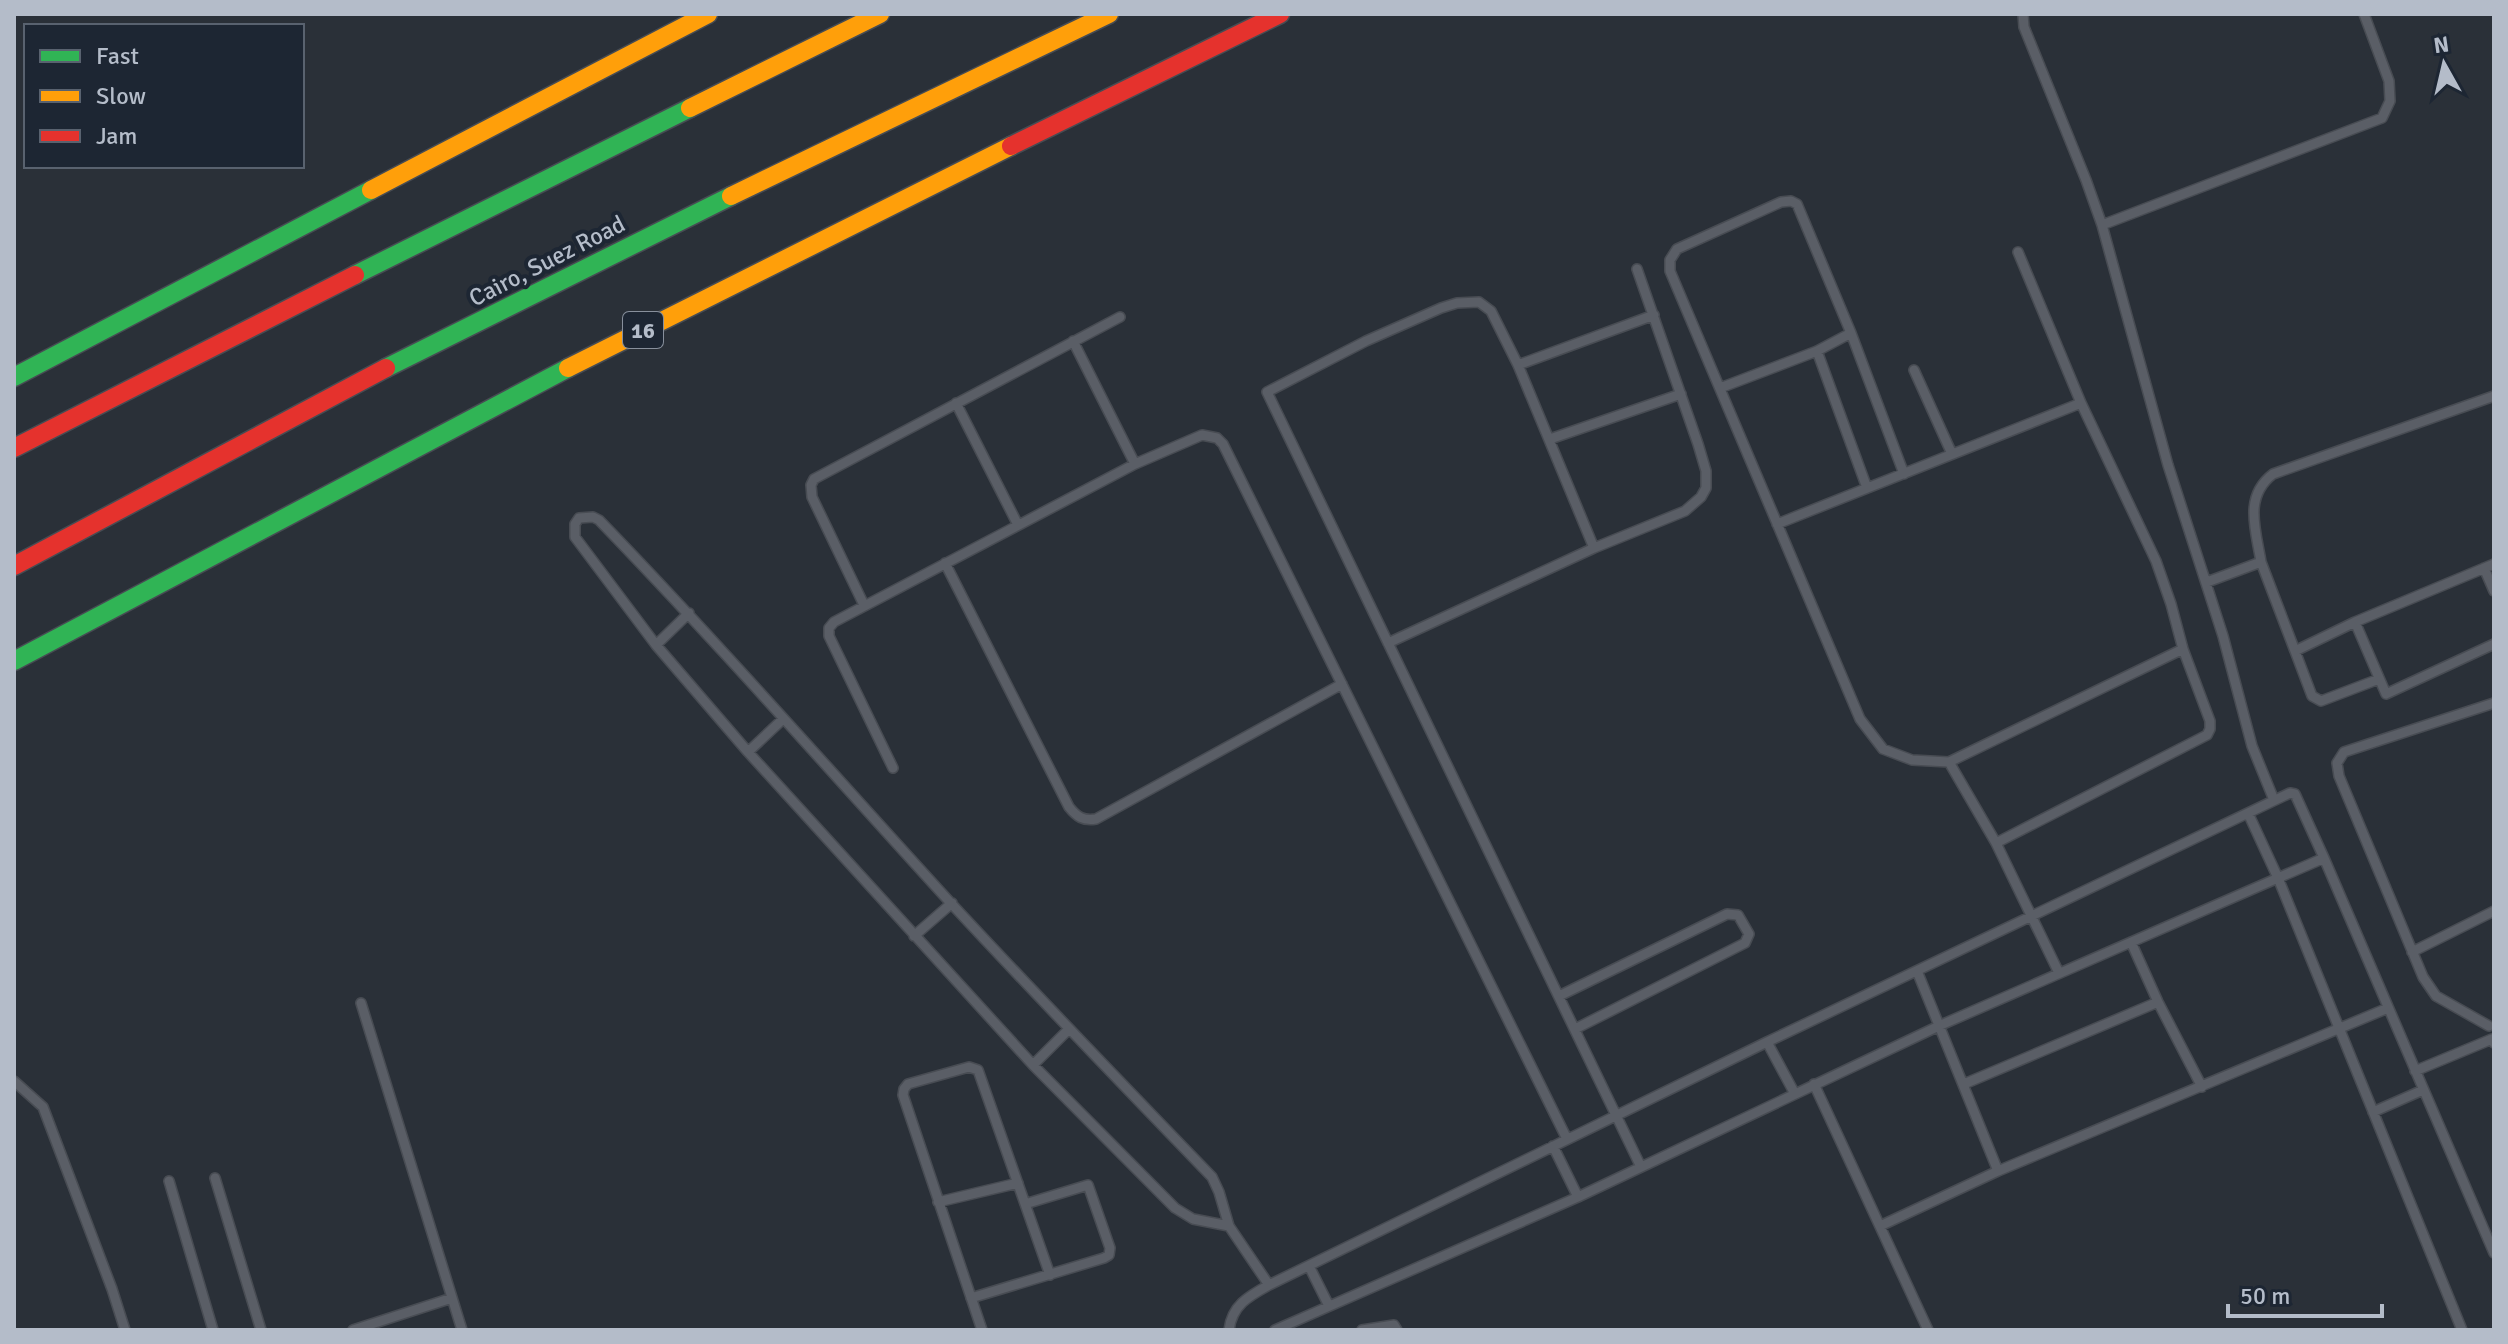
<svg xmlns="http://www.w3.org/2000/svg" width="2508" height="1344" viewBox="0 0 2508 1344" font-family="Signika,sans-serif">
<style>
.lines{fill:none;stroke-linecap:round;stroke-linejoin:round}
.lane-casing{stroke:#484c53;stroke-width:12}
.fast-casing{stroke:#474c53;stroke-width:21}
.slow-casing{stroke:#474c53;stroke-width:21}
.jam-casing{stroke:#474c53;stroke-width:21}
.lane{stroke:#5a5e66;stroke-width:9}
.fast{stroke:#30b455;stroke-width:18}
.slow{stroke:#ff9f0a;stroke-width:18}
.jam{stroke:#e5322d;stroke-width:18}
.labels{text-anchor:middle;dominant-baseline:central;stroke-width:8;stroke-linejoin:round;paint-order:stroke}
.shield{fill:#1d2633;stroke:#878f9c;stroke-width:2}
.shield-label{font-size:22px;font-weight:bold;fill:#b4bcc9}
.street-label{font-size:24px;fill:#b4bcc9;stroke:#1d2633}
</style>
<rect width="100%" height="100%" fill="#2a3038"/>
<g class="lines">
<defs>
<path id="lane" d="M 2023,14 L 2024,27 L 2086,180 L 2102,225 L 2168,465 L 2223,636 L 2252,746 L 2274,800
M 2102,225 L 2382,118 L 2390,101 L 2389,81 L 2364,14
M 1073,341 L 1135,464
M 1817,351 L 1867,488
M 1518,365 L 1654,315
M 1914,370 L 1952,454
M 1720,388 L 1817,351 L 1851,333
M 956,403 L 1018,525
M 1550,439 L 1681,394
M 1904,474 L 1851,333 L 1797,204 L 1791,201 L 1781,202 L 1677,249 L 1670,260 L 1670,271 L 1860,719 L 1883,749 L 1912,760 L 1949,762 L 1996,843 L 2059,973
M 1777,524 L 2081,403
M 1594,548 L 1518,365 L 1491,311 L 1479,302 L 1457,303 L 1441,308 L 1366,341 L 1267,392 L 1641,1167
M 2261,562 L 2295,651 L 2355,622 L 2494,564
M 945,563 L 1069,807 C 1077,817 1083,821 1096,819 L 1342,684
M 2484,568 L 2494,591
M 2207,582 L 2261,562 C 2256,530 2243,497 2273,474 L 2494,396
M 864,605 L 812,497 L 811,485 L 814,479 L 1120,317
M 2355,622 L 2386,694 L 2494,644
M 1388,643 L 1594,548 L 1685,511 L 1701,497 L 1706,488 L 1706,471 L 1698,444 L 1637,269
M 656,645 L 689,613
M 2295,651 L 2312,696 L 2321,701 L 2379,679
M 748,752 L 783,719
M 1949,762 L 2183,649 L 2171,604 L 2156,561 L 2081,403 L 2018,252
M 893,768 L 829,636 L 829,628 L 834,622 L 1135,464 L 1202,435 L 1217,438 L 1223,444 L 1567,1139
M 2248,813 L 2278,878 L 2324,858
M 1996,843 L 2207,735 L 2210,729 L 2210,721 L 2183,649
M 914,936 L 952,903
M 2131,942 L 2158,1002 L 2202,1087
M 2412,952 L 2494,911
M 1917,971 L 1998,1171
M 1559,996 L 1727,914 L 1738,915 L 1749,934 L 1745,943 L 1575,1029
M 361,1003 L 462,1330
M 2489,1026 L 2436,996 L 2423,977 L 2339,776 L 2337,763 L 2344,752 L 2494,703
M 1767,1042 L 1795,1094
M 1033,1065 L 1069,1029
M 2415,1071 L 2492,1039 L 2494,1043
M 14,1081 L 43,1107 L 112,1289 L 125,1330
M 1814,1084 L 1928,1330
M 1964,1084 L 2158,1002
M 2373,1112 L 2423,1090
M 1553,1146 L 1578,1197
M 215,1178 L 261,1330
M 169,1181 L 213,1330
M 938,1202 L 1018,1183
M 1229,1226 L 1193,1219 L 1175,1208 L 1033,1065 L 748,752 L 656,645 L 575,537 L 575,524 L 579,518 L 593,517 L 599,520 C 719,644 832,773 948,900 C 1035,994 1123,1085 1212,1177 L 1219,1192 L 1229,1226 L 1269,1285
M 1880,1226 L 1998,1171 L 2388,1008
M 1309,1266 L 1329,1306
M 971,1298 L 1104,1258 L 1109,1255 L 1110,1248 L 1088,1185 L 1025,1204
M 353,1330 L 452,1298
M 982,1330 L 903,1095 L 904,1089 L 908,1084 L 969,1067 L 978,1070 L 1050,1275
M 1229,1330 C 1232,1305 1249,1296 1269,1285 L 1767,1042 L 2290,793 L 2295,794 L 2324,858 L 2494,1253
M 1275,1330 L 1578,1197 L 1941,1025 L 2278,878 L 2462,1330
M 1362,1330 L 1394,1325 L 1397,1330"/>
<path id="fast" d="M 355,275 L 690,108
M 386,368 L 731,196
M 14,377 L 371,190
M 14,661 L 568,368"/>
<path id="slow" d="M 690,108 L 880,14
M 371,190 L 708,14
M 731,196 L 1109,14
M 568,368 L 1011,146"/>
<path id="jam" d="M 1011,146 L 1280,14
M 14,448 L 355,275
M 14,566 L 386,368"/>
</defs>
<use href="#lane" class="lane-casing"/>
<use href="#fast" class="fast-casing"/>
<use href="#slow" class="slow-casing"/>
<use href="#jam" class="jam-casing"/>
<use href="#lane" class="lane"/>
<use href="#fast" class="fast"/>
<use href="#slow" class="slow"/>
<use href="#jam" class="jam"/>
</g>
<g class="labels">
<rect class="shield" x="623" y="312" width="40" height="36" rx="6"/>
<g class="shield-label">
<text x="643" y="330">16</text>
</g>
<g class="street-label">
<text transform="translate(547 261) rotate(-27)">Cairo, Suez Road</text>
</g>
</g>
<rect width="2508" height="1344" fill="none" stroke="#b4bcc9" stroke-width="32"/>
<rect x="24" y="24" width="280" height="144" fill="#1d2633" stroke="#59626f" stroke-width="2"/>
<rect x="40" y="50" width="40" height="12" fill="#30b455" stroke="#59626f" stroke-width="2"/>
<text x="96" y="64" font-size="24" fill="#b4bcc9">Fast</text>
<rect x="40" y="90" width="40" height="12" fill="#ff9f0a" stroke="#59626f" stroke-width="2"/>
<text x="96" y="104" font-size="24" fill="#b4bcc9">Slow</text>
<rect x="40" y="130" width="40" height="12" fill="#e5322d" stroke="#59626f" stroke-width="2"/>
<text x="96" y="144" font-size="24" fill="#b4bcc9">Jam</text>
<g transform="translate(2444 64) rotate(352)" stroke="#1d2633" stroke-width="6" paint-order="stroke">
<path d="M0-6L14 30L0 20L-14 30Z" fill="#b4bcc9"/>
<text y="-12" font-size="22" font-weight="bold" text-anchor="middle" fill="#b4bcc9">N</text>
</g>
<path d="M2228 1304v12h154v-12" fill="none" stroke="#b4bcc9" stroke-width="4"/>
<text x="2240" y="1304" font-size="24" fill="#b4bcc9" stroke="#1d2633" stroke-width="6" paint-order="stroke">50 m</text>
</svg>
